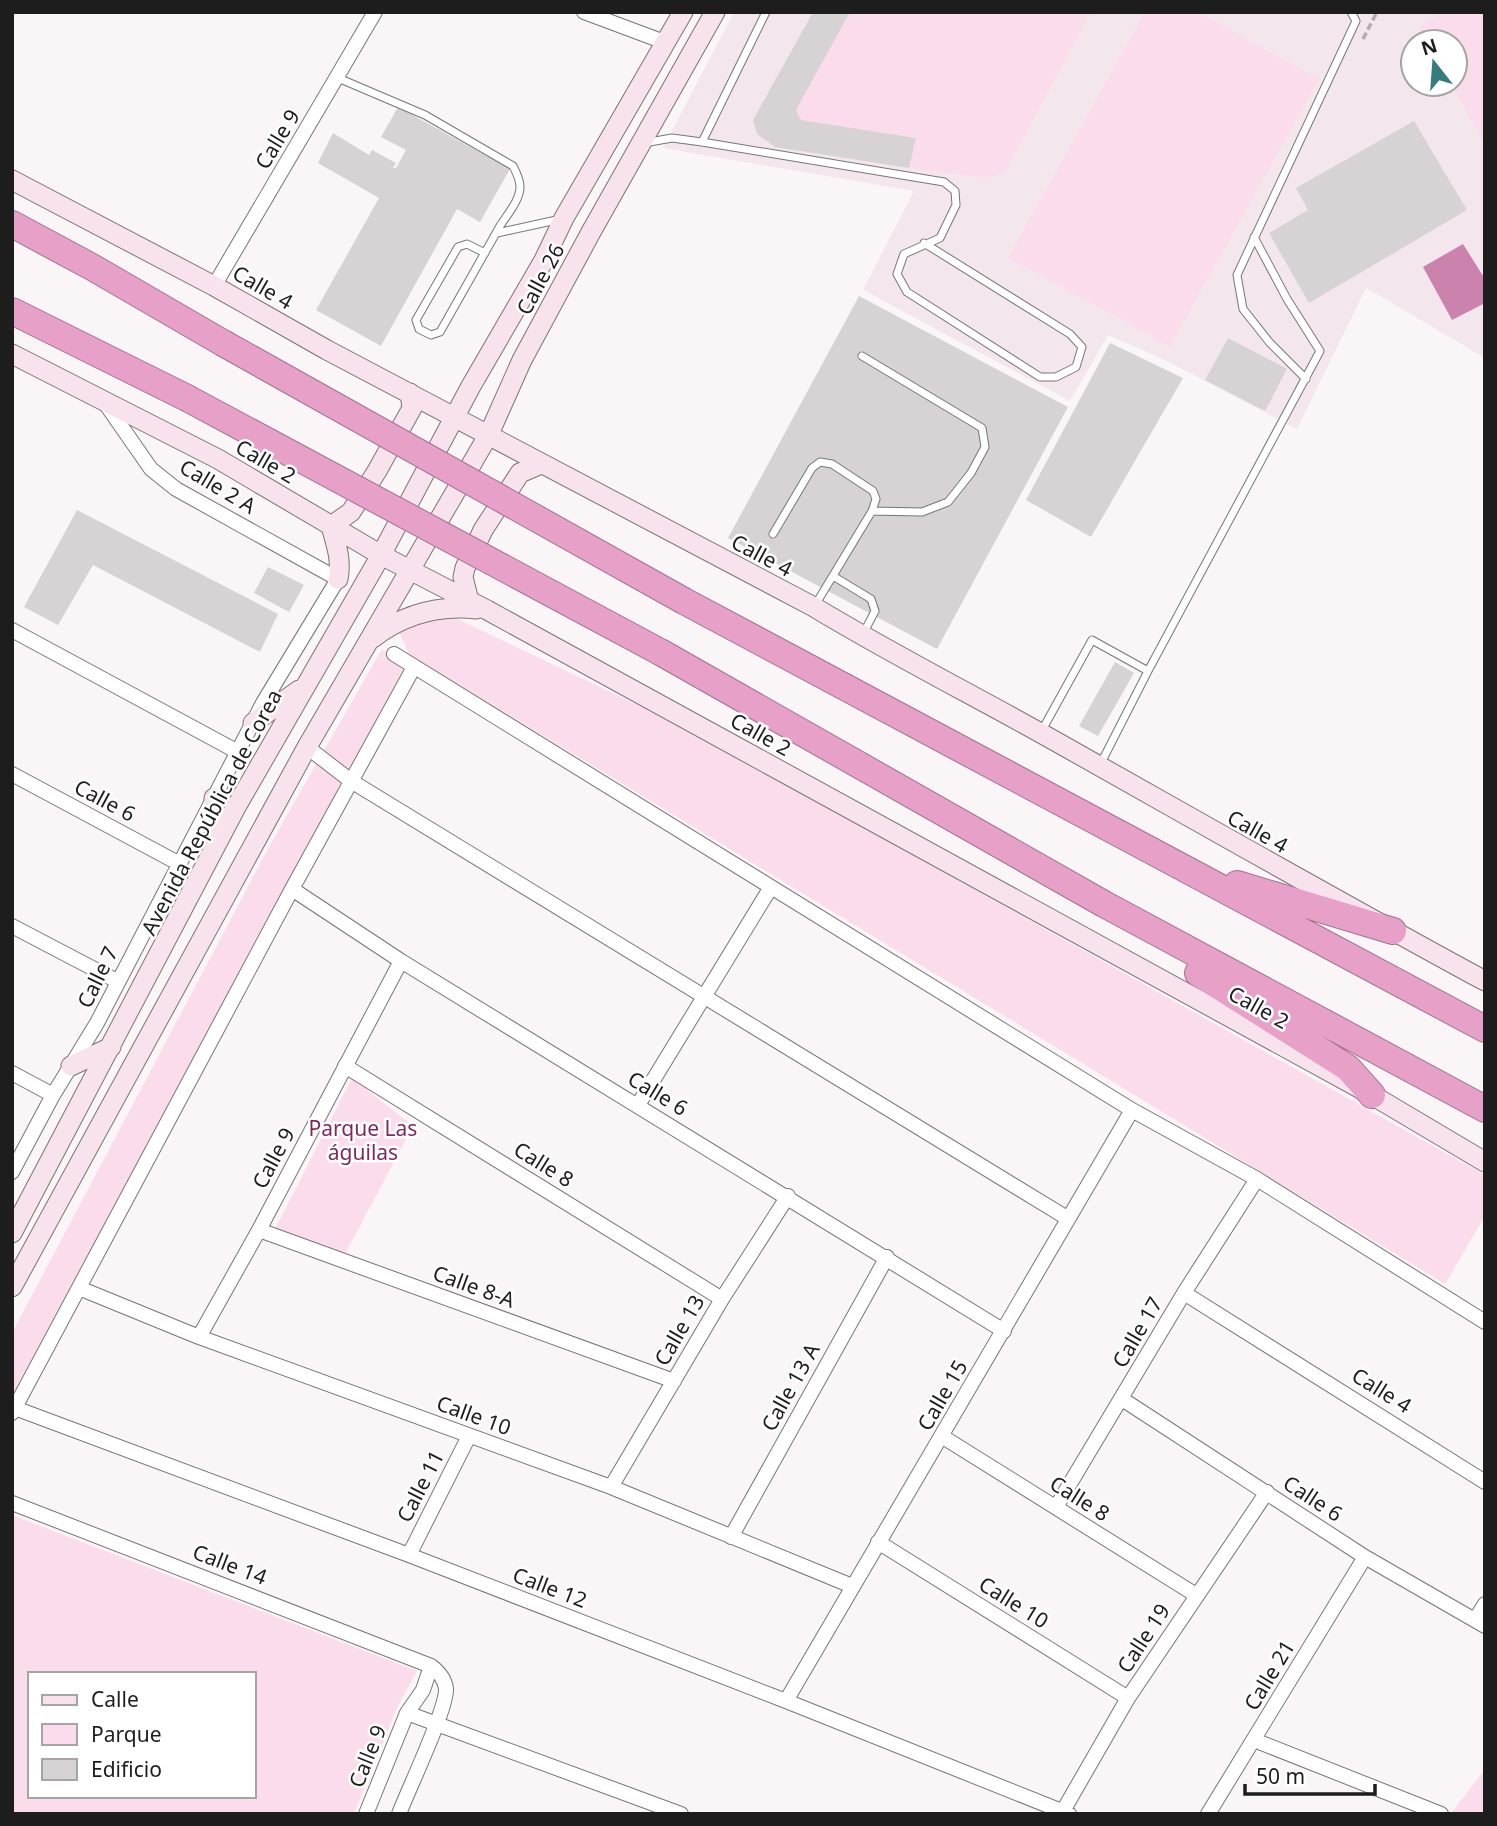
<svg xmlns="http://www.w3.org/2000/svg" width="1497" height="1826" viewBox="0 0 1497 1826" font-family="'Noto Sans',sans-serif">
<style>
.built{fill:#f3e7ed;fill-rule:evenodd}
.green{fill:#fbdcec;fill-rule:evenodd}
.water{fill:#cb82ac}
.building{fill:#d7d3d5}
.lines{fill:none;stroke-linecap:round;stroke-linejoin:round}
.lane-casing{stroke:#787576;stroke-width:9}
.street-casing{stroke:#787576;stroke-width:16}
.secondary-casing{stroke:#787576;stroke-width:21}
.highway-casing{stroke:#a1728c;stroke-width:28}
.path{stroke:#b1aeaf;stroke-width:3.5;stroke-dasharray:7 3.5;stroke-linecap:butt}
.lane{stroke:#fff;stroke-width:7}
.street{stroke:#fff;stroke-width:14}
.secondary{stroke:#f8e2ee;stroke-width:19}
.highway{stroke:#e7a0c8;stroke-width:26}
.highway-bridge-casing{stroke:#a1728c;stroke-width:28;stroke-linecap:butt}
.highway-bridge{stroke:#e7a0c8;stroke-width:26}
.labels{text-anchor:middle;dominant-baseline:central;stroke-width:5;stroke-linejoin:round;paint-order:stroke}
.street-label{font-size:21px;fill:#1e1d1d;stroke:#fff}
.park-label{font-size:21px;fill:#7e285f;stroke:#fff}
</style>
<rect width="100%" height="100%" fill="#faf6f8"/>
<path class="built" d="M 734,12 L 1485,12 L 1485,358 L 1366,288 L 1297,429 L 1169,362 L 1108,335 L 1070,401 L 863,290 L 914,191 L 663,148 ZM 1413,42 L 1455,42 L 1455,84 L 1413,84 Z"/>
<path class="green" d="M 850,12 L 1091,12 L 1005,172 L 985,178 L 909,168 L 915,138 L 801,120 L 796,110 Z
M 1145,12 L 1198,12 L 1319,79 L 1170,346 L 1008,258 Z
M 1444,12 L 1485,12 L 1485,144 L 1451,84 L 1455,84 L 1455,42 L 1427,42 L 1419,27 Z
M 441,611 L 684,727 L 1485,1175 L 1485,1216 L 1445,1284 L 409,654 L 399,632 Z
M 382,649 L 403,670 L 12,1395 L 12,1333 L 271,843 Z
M 352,1078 L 413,1126 L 343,1258 L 274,1231 Z
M 12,1515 L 417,1671 L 397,1708 L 354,1814 L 12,1814 ZM 30,1674 L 254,1674 L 254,1796 L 30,1796 Z
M 1485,1769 L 1485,1814 L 1452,1812 Z"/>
<path class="water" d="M 1463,244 L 1485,279 L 1485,303 L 1452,320 L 1423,267 Z"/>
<path class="building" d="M 813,12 L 850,12 L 796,110 L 801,120 L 916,138 L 909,168 L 775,147 L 757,134 L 753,120 Z
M 398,107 L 510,169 L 480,222 L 457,209 L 381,346 L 316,310 L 379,198 L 318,163 L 333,133 L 369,155 L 372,150 L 396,163 L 393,168 L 396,168 L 406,150 L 381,137 Z
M 1414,121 L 1467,210 L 1309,303 L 1269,233 L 1308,210 L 1296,188 Z
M 859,296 L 1068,407 L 937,649 L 728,538 Z
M 1228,338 L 1287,369 L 1265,411 L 1205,380 Z
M 1110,343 L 1183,378 L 1091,537 L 1026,500 Z
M 77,510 L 278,614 L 260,652 L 93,565 L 58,625 L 24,607 Z
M 268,567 L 304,585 L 289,612 L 254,593 Z
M 1115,662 L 1134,673 L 1098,736 L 1079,726 Z"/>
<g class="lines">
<defs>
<path id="lane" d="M 338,78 L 425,115 L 513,166 C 516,172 520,179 520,187 C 520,200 507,215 500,226 C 480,261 460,296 440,332 L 431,335 L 419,329 L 416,320 L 458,247 L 467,244 L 485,253
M 702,142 L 766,12
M 644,143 L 672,138 L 702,142 L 944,182 L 955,191 L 956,205 L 940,238 L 904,254 L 897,274 L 907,292 L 1040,377 L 1056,377 L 1076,367 L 1082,347 L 1070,334 L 924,243
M 497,233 L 561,219
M 1306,379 L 1270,343 L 1243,309 L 1237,275 L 1356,21 L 1351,12
M 773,534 L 812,468 L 820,462 L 832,464 L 873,491 L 876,499 L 872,511
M 833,576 L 871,599 L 875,611 L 863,634
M 814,607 L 872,511 L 922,512 L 948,502 L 971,473 L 985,447 L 982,428 L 862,356
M 1041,732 L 1092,640 L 1148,671
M 1100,765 L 1148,671 L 1320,351 L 1287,299 L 1254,237"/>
<path id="street" d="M 584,12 L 667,43
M 214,286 L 375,12
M 12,630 L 238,752
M 394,654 L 1132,1110 L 1257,1179 L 1485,1322
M 307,747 L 351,781 L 1067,1218
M 12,774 L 178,863
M 292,889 L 401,961 L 1004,1331
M 12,926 L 117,981
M 345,1066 L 722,1299
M 12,1073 L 53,1095
M 638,1105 L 771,887
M 12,1172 L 53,1095 L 97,1023 L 263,703 L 338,579 L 176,489 L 151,469 L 105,403
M 259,1230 L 674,1381
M 79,1288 L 199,1337 L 611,1487 L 852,1586
M 1184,1293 L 1485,1482
M 199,1337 L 259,1230 L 401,961
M 1122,1399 L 1365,1557 L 1485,1626
M 12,1407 L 409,1555 L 786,1701 L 1069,1814
M 12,1413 L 292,889 L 414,667
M 943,1437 L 1196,1595
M 611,1487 L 722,1299 L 788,1196
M 12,1503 L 431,1666 C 439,1672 445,1679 446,1689 C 447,1709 408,1790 399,1814
M 1056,1507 L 1184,1293 L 1257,1179
M 731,1537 L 887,1257
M 878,1542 L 1128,1698
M 409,1555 L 469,1436
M 1475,1620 L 1485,1604
M 786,1701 L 1132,1110
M 407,1713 L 681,1814
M 1254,1740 L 1441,1814
M 1063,1811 L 1128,1698 L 1267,1492
M 366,1814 L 407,1713 L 423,1690 L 431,1666
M 1208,1814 L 1365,1557"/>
<path id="secondary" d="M 12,180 L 214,286 L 327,350 L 814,607 C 890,653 969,693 1046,736 C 1192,818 1337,901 1485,981
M 12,354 L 218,459 L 381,555 L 487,610 L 1372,1095 L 1485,1162
M 338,579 C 342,560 336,544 331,526 L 351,512 L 377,471 L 412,408 L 410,393
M 469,601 L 463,577 L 465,568 L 483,530 L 520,473 L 541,464
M 373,638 C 404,614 438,605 476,609
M 253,723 L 299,690
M 214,798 L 218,841
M 71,1066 L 111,1047
M 12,1233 L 236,807 L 381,555 L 471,386 L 544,260 L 564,218 L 683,12
M 12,1287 L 307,747 L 489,434 L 522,360 L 591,232 L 715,12"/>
<path id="highway" d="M 12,224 L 92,267 L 223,343
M 12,311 L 187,398
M 684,601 L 1485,1029
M 662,653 L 1104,904 L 1485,1109
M 1237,884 L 1393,931
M 1198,973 L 1348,1068 L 1372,1095"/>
</defs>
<use href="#lane" class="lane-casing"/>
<use href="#street" class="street-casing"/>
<use href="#secondary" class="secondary-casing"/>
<use href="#highway" class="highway-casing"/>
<path class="path" d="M 1363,39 L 1377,12"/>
<use href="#lane" class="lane"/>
<use href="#street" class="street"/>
<use href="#secondary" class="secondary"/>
<use href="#highway" class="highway"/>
<defs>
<path id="highway-bridge" d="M 223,343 L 684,601
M 187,398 L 662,653"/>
</defs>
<use href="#highway-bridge" class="highway-bridge-casing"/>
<use href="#highway-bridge" class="highway-bridge"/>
</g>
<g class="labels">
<g class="street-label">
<text transform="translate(277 139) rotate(-59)">Calle 9</text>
<text transform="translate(540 279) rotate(-62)">Calle 26</text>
<text transform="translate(263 287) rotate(30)">Calle 4</text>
<text transform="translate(266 461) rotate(30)">Calle 2</text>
<text transform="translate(218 486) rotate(31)">Calle 2 A</text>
<text transform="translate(762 555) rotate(28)">Calle 4</text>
<text transform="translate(761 734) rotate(29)">Calle 2</text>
<text transform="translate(105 800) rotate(28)">Calle 6</text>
<text transform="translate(211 812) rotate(-62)">Avenida República de Corea</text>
<text transform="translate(1258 831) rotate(29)">Calle 4</text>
<text transform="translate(97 977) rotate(-64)">Calle 7</text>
<text transform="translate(1259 1007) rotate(29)">Calle 2</text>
<text transform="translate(658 1093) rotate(31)">Calle 6</text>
<text transform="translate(273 1158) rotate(-62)">Calle 9</text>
<text transform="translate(544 1164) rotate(32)">Calle 8</text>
<text transform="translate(474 1286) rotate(20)">Calle 8-A</text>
<text transform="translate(679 1330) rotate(-60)">Calle 13</text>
<text transform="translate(1137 1332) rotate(-60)">Calle 17</text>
<text transform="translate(790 1387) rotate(-61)">Calle 13 A</text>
<text transform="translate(1382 1390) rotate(32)">Calle 4</text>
<text transform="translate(942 1395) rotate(-60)">Calle 15</text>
<text transform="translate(474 1415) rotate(20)">Calle 10</text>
<text transform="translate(420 1486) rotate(-63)">Calle 11</text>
<text transform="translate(1080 1498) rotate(32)">Calle 8</text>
<text transform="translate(1313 1498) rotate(33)">Calle 6</text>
<text transform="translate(230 1564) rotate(21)">Calle 14</text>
<text transform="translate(550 1587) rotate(21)">Calle 12</text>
<text transform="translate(1014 1602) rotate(32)">Calle 10</text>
<text transform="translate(1143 1638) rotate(-57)">Calle 19</text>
<text transform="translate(1269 1675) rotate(-59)">Calle 21</text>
<text transform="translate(367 1756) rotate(-68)">Calle 9</text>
</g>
<g class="park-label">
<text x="363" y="1128">Parque Las<tspan x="363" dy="24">águilas</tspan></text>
</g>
</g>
<rect width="1497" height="1826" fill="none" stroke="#1e1d1d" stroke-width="28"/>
<rect x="28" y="1672" width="228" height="126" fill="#ffffff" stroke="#a5a5a5" stroke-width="2"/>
<rect x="42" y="1695" width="35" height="10" fill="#f8e2ee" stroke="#a5a5a5" stroke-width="2"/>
<text x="91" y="1707" font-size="21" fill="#1e1d1d">Calle</text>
<rect x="42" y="1724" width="35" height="21" fill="#fbdcec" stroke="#a5a5a5" stroke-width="2"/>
<text x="91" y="1742" font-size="21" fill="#1e1d1d">Parque</text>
<rect x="42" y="1759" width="35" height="21" fill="#d7d3d5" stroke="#a5a5a5" stroke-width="2"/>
<text x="91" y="1777" font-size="21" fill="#1e1d1d">Edificio</text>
<g transform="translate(1434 63) rotate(343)"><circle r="33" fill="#ffffff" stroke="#a5a5a5" stroke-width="2"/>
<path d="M0-5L12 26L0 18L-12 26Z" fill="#347d7c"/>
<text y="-10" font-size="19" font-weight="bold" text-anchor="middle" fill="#1e1d1d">N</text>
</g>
<path d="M1245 1784v10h130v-10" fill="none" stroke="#1e1d1d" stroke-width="3.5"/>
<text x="1256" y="1784" font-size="21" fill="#1e1d1d" stroke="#ffffff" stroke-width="5" paint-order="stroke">50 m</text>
</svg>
